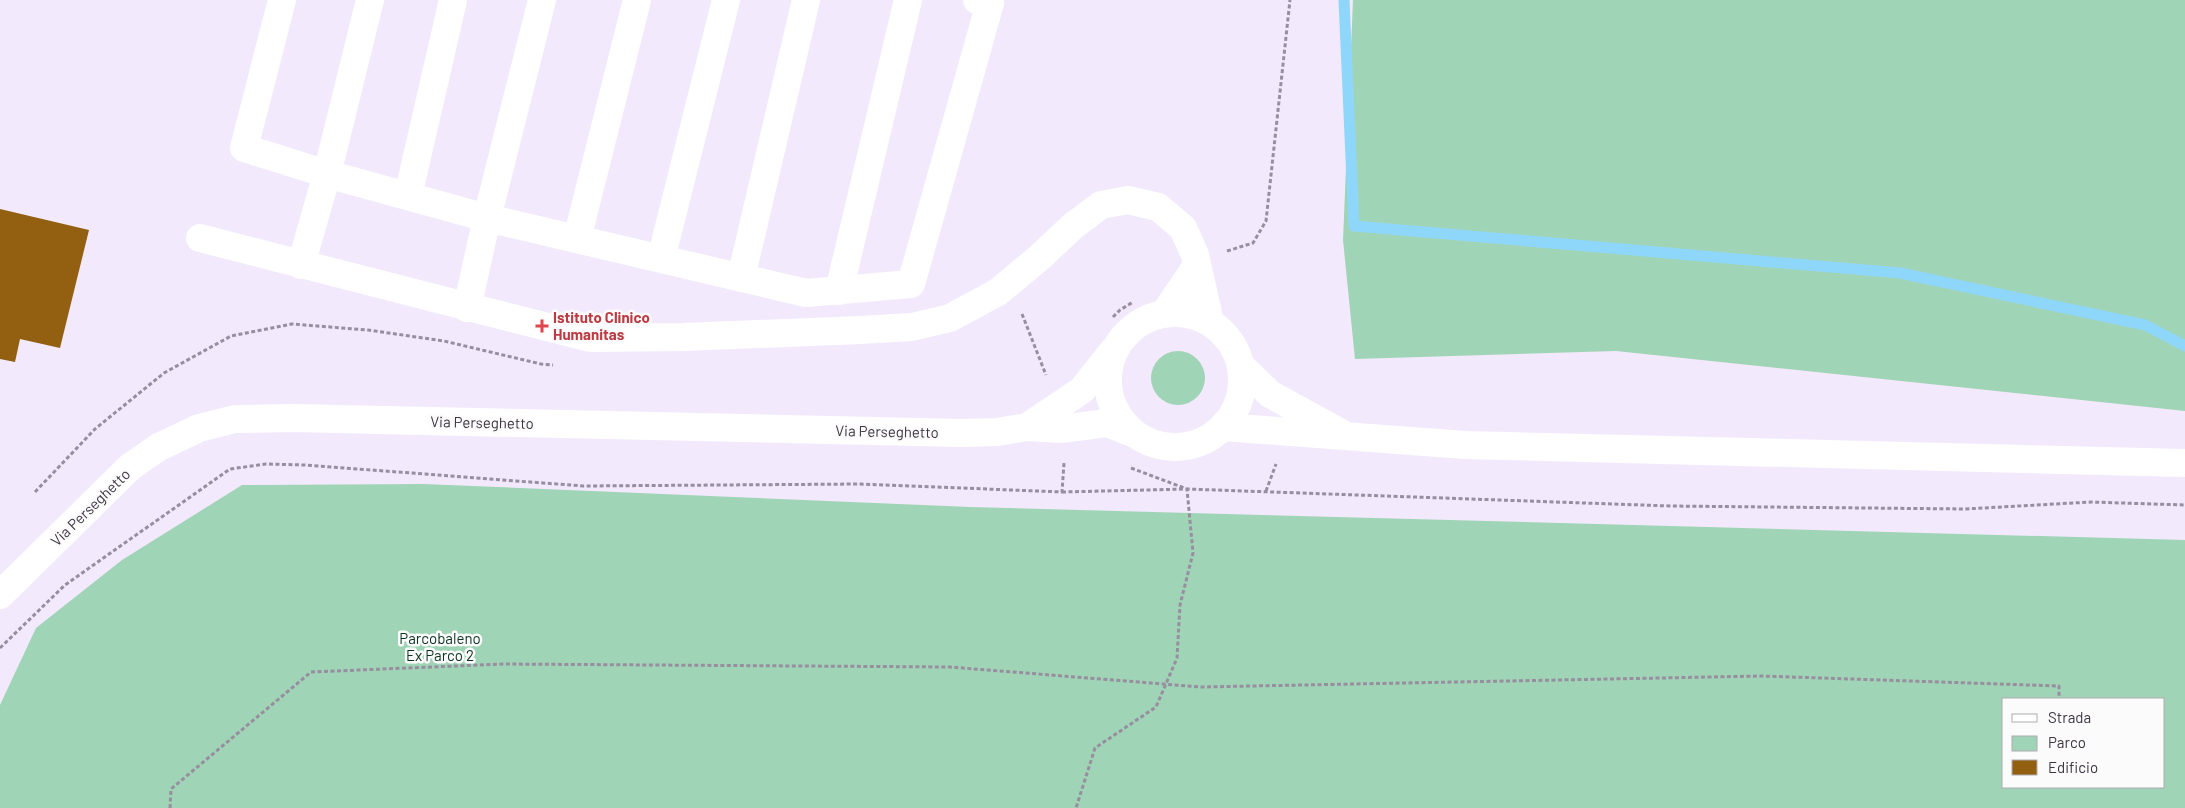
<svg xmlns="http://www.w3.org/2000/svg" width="2185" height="808" viewBox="0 0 2185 808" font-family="Barlow,sans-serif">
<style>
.green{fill:#a0d4b6;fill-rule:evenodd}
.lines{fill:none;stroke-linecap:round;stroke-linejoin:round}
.stream{stroke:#8fd7fa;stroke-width:11}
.building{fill:#935f10}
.path{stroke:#978e9f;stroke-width:3;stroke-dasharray:4 2.5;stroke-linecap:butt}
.minor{stroke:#fff;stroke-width:28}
.health-dot{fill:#e0444e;stroke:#fbfbfb;stroke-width:2}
.labels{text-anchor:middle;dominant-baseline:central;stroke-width:5;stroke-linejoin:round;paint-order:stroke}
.health-label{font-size:15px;font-weight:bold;fill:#be3a42;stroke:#fbfbfb;text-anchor:start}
.street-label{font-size:15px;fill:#3b3441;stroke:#fbfbfb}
.park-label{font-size:15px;fill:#0c3321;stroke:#fbfbfb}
</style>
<rect width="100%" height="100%" fill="#f3e9fd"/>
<path class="green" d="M 1353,0 L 2185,0 L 2185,411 L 1616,351 L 1355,359 L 1343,240 Z
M1151 378a27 27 0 1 1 54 0a27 27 0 1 1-54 0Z
M 424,484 L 970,507 L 2185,540 L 2185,808 L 0,808 L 0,705 L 36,628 L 122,560 L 242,485 ZM 2004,699 L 2164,699 L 2164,787 L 2004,787 Z"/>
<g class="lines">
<path class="stream" d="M 1344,0 L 1354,226 L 1900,273 L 2145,325 L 2185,346"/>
</g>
<path class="building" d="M 0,209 L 89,230 L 60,348 L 20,339 L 15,362 L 0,359 Z"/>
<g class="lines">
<path class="path" d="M 1227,251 L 1253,243 L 1266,221 L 1290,0
M 1022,314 L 1046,375
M 1113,317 L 1120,310 L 1133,302
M 1131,468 L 1187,489 L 1670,506 L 1965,509 L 2091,502 L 2185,505
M 1266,491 L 1276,464
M 35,492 L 95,429 L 164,373 L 231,336 L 292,324 L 368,330 L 444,341 L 541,364 L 553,365
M 1062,492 L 1187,489 L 1193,553 L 1180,605 L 1177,658 L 1156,707 L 1095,748 L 1076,808
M 0,648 L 65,585 L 230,469 L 266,464 L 305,465 L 583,486 L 860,484 L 1062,492 L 1064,463
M 170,808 L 171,789 L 311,672 L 504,664 L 950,667 L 1201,687 L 1762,676 L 2059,686 L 2059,699"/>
<path class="minor" d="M 282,0 L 244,148 L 327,174 L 301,265
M 370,0 L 327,174 L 487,218 L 542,0
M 408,196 L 453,0
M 200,238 L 590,338 L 685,337 L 860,330 L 912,327 L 950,318 L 998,292 L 1040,257 L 1073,226 L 1101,205 L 1128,200 L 1158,207 L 1183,228 L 1195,255 L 1210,322
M 577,239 L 637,0
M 661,259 L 726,0
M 741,278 L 806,0
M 839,291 L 908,0
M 467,308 L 487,218 L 806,293 L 911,284 L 990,3 L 977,0
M1108 380a67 67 0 1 1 134 0a67 67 0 1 1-134 0Z
M 1164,314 L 1196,267
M 1241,366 L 1270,394 L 1341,433
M 1027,427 L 1082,390 L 1113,351
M 1223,427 L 1465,445 L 2185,463
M 0,595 L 130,467 L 159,447 L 199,428 L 235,419 L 293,418 L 961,433 L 997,432 L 1027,427 L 1061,429 L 1107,423 L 1135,434"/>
</g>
<path class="health-dot" d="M539.5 318.5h5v5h5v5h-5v5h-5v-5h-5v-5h5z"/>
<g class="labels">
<g class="health-label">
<text x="553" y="317">Istituto Clinico<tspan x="553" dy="17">Humanitas</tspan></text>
</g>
<g class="street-label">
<text transform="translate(482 422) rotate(1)">Via Perseghetto</text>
<text transform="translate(887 431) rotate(1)">Via Perseghetto</text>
<text transform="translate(90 507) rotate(-44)">Via Perseghetto</text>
</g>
<g class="park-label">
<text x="440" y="638">Parcobaleno<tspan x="440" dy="17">Ex Parco 2</tspan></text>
</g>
</g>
<rect x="2002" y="698" width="162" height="90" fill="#fbfbfb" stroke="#aeabb1"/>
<rect x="2012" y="714" width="25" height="8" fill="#ffffff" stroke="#aeabb1"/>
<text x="2048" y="723" font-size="15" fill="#3b3441">Strada</text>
<rect x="2012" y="736" width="25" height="15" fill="#a0d4b6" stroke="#aeabb1"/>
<text x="2048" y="748" font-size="15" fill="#3b3441">Parco</text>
<rect x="2012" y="760" width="25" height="15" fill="#935f10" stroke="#aeabb1"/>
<text x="2048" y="773" font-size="15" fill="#3b3441">Edificio</text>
</svg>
